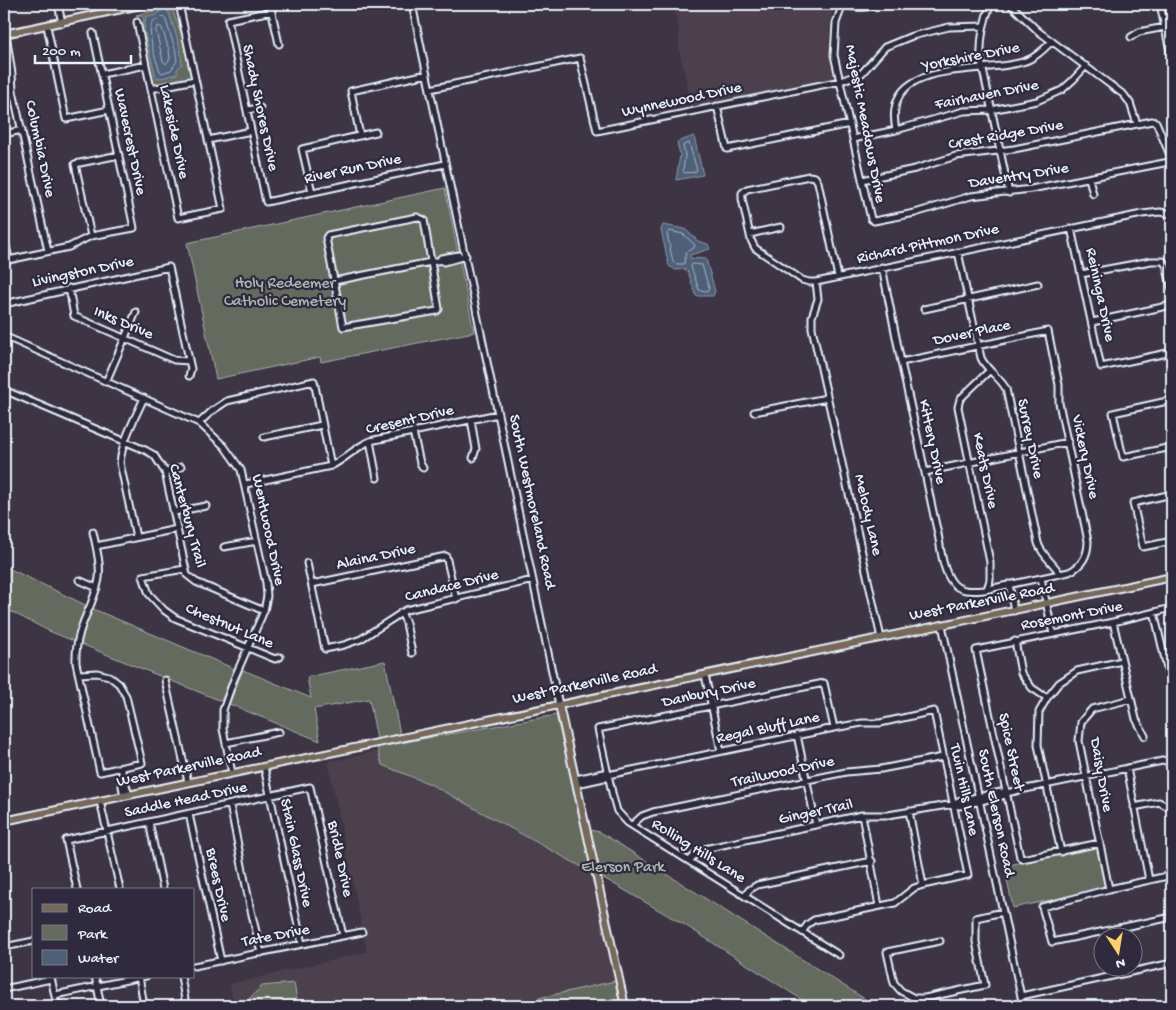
<svg xmlns="http://www.w3.org/2000/svg" width="1176" height="1010" viewBox="0 0 1176 1010" font-family="'Gochi Hand',sans-serif">
<style>
.built{fill:#4d404d}
.green{fill:#656b5f;stroke:#a6aeac}
.water{fill:#4d6078;stroke:#8b9aab}
.lines{fill:none;stroke-linecap:round;stroke-linejoin:round}
.shore{stroke:#aab7c5;stroke-width:1}
.minor-casing{stroke:#e8f1f8;stroke-width:9}
.major-casing{stroke:#e8f1f8;stroke-width:10}
.minor{stroke:#2f2a3d;stroke-width:5}
.major{stroke:#76695c;stroke-width:6}
.labels{text-anchor:middle;dominant-baseline:central;stroke-width:4.5;stroke-linejoin:round;paint-order:stroke}
.street-label{font-size:16px;fill:#e8f1f8;stroke:#2f2a3d}
.park-label{font-size:16px;fill:#adb5b3;stroke:#2f2a3d}
</style>
<rect width="100%" height="100%" fill="#3d3444"/>
<filter id="ink" filterUnits="userSpaceOnUse"><feTurbulence type="fractalNoise" baseFrequency=".02" numOctaves="2"/><feDisplacementMap in="SourceGraphic" scale="10" xChannelSelector="R" yChannelSelector="G"/><feConvolveMatrix kernelMatrix="1 2 1 2 8 2 1 2 1" color-interpolation-filters="sRGB"/></filter>
<g filter="url(#ink)">
<path class="built" d="M 673,4 L 836,4 L 831,16 L 829,41 L 830,60 L 834,78 L 692,108 L 679,50 L 679,32 Z
M 378,751 L 382,765 L 430,784 L 591,872 L 620,1006 L 234,1006 L 230,984 L 367,952 L 328,762 Z"/>
<path class="green" d="M 172,6 L 177,23 L 184,39 L 192,75 L 189,78 L 153,86 L 140,28 L 144,20 L 141,16 L 136,15 Z
M 445,188 L 474,332 L 321,362 L 320,357 L 216,379 L 187,243 Z
M 4,566 L 98,611 L 235,669 L 221,701 L 49,631 L 4,608 Z
M 385,661 L 400,734 L 377,739 L 369,699 L 314,709 L 320,741 L 229,704 L 243,670 L 311,698 L 307,677 Z
M 556,715 L 594,872 L 591,872 L 430,784 L 382,765 L 377,747 Z
M 590,830 L 600,832 L 876,1006 L 812,1006 L 688,927 L 600,876 Z
M 1098,846 L 1107,888 L 1013,908 L 1004,866 Z
M 615,981 L 620,1006 L 541,1006 L 539,998 Z
M 294,983 L 298,1006 L 246,1006 L 249,999 L 262,986 Z"/>
<path class="water" d="M 164,5 L 168,10 L 180,47 L 182,64 L 177,69 L 177,74 L 161,78 L 156,77 L 144,30 L 146,16 L 154,16 L 159,13 L 161,6 Z
M 694,136 L 703,175 L 676,180 L 680,155 L 677,142 Z
M 663,225 L 685,229 L 698,241 L 708,244 L 710,249 L 690,255 L 690,258 L 706,259 L 715,291 L 713,296 L 696,296 L 688,272 L 684,269 L 676,270 L 669,266 L 661,230 Z"/>
<g class="lines">
<path class="shore" d="M 162,17 L 165,18 L 175,48 L 177,61 L 171,70 L 162,73 L 160,71 C 155,57 147,37 152,22 Z
M 158,26 L 162,28 L 169,50 L 170,59 L 166,64 L 163,61 L 156,31 Z
M 689,143 L 697,170 L 695,172 L 685,173 L 683,171 L 685,155 L 683,146 Z
M 670,231 L 683,234 L 695,245 L 694,248 L 686,252 L 684,264 L 677,264 L 673,262 L 667,234 Z
M 693,264 L 702,265 L 709,288 L 708,291 L 699,290 L 691,267 Z"/>
<defs>
<path id="minor" d="M 58,4 L 62,23
M 270,4 L 279,44
M 412,4 L 559,705
M 843,4 L 836,23 L 834,55 L 871,219 L 874,221 L 915,213 L 971,196 L 1031,189 L 1169,162 L 1172,160 L 1156,122 L 1152,121 L 1014,149 L 956,156 L 915,169 L 862,180
M 991,4 C 983,22 980,40 981,60 L 1009,193
M 1010,4 L 1038,31 L 1124,95 L 1130,103 L 1137,124
M 1160,4 L 1172,61
M 843,5 C 854,8 864,9 876,4
M 272,11 L 228,20 L 266,202 L 445,164
M 137,22 L 178,218 L 223,209 L 179,4
M 47,26 L 66,119 L 109,110
M 6,34 L 12,74 L 13,91 L 48,251
M 1131,37 L 1139,32 L 1165,27
M 4,46 L 8,52
M 102,74 L 146,65
M 151,89 L 195,80
M 430,89 L 580,58 L 597,131 L 841,81 L 862,73 L 885,47 L 912,36 L 949,27 L 983,26
M 4,93 L 13,91
M 717,106 L 727,149 L 850,124
M 247,110 L 260,108
M 896,130 C 880,54 987,77 1028,60 C 1038,56 1045,48 1052,41
M 4,134 L 22,130
M 360,136 L 351,91 L 427,74
M 853,139 L 896,130 L 964,111 L 991,110 L 1037,101 L 1062,90 L 1073,80 L 1086,66
M 208,140 L 251,131
M 1089,178 L 1093,194
M 312,192 L 302,149 L 376,132
M 417,217 L 424,220 L 439,309 L 437,311 L 343,327 L 326,238 L 328,235 Z
M 1071,228 L 1101,367 L 1172,352
M 4,234 L 9,260
M 750,234 L 781,227
M 91,236 L 75,164 L 119,155
M 958,252 L 981,358 C 987,371 1000,377 1006,389 L 1038,543 C 1042,556 1053,562 1060,574
M 442,260 L 441,258 L 459,255
M 4,261 L 69,247 L 91,236 L 134,228 L 93,33
M 882,267 L 901,362 L 922,458 C 927,483 932,508 938,534 C 941,549 942,569 952,582 C 959,592 972,591 984,590 L 1069,572 C 1082,566 1088,556 1088,541 L 1059,403 L 1059,385 L 1048,331 L 901,362
M 1081,274 L 1151,261 L 1163,261 L 1166,265 L 1172,289
M 838,277 L 818,182 L 815,177 L 809,176 L 747,189 L 742,193 L 742,199 L 751,240 L 755,248 L 802,280 L 809,282 L 816,282 L 1142,214 L 1160,212 L 1172,214
M 334,281 L 431,262 L 442,260 L 444,262 L 466,256
M 816,282 L 818,299 L 812,317 L 812,328 L 881,638
M 69,288 L 74,316 L 174,360 L 189,361
M 4,304 L 169,267 L 191,369 L 189,376
M 924,309 L 1038,284
M 1092,322 L 1172,305
M 4,336 L 199,423 L 224,446 L 241,470 L 266,583 L 267,596 L 264,611 L 234,679 L 223,710 L 223,729 L 232,773
M 106,382 L 136,312
M 4,390 L 145,450 L 154,455 L 165,472 L 187,575 L 196,582 L 264,611
M 1172,400 L 1113,413 L 1123,457 L 1172,447
M 754,412 L 827,398
M 471,420 L 476,449 L 473,458
M 199,423 L 212,411 L 227,401 L 314,381 L 331,466
M 413,432 L 420,463 L 423,468
M 264,437 L 322,425
M 370,441 L 377,478
M 165,472 L 181,467
M 925,472 L 1068,442
M 246,484 L 331,466 C 345,459 356,447 370,441 L 498,414
M 1172,494 L 1133,503 L 1143,547 L 1172,541
M 174,512 L 206,506
M 136,537 L 120,463 C 122,441 135,418 144,398
M 96,546 L 177,529
M 224,547 L 257,541
M 307,563 L 325,649 L 344,645 L 361,639 L 406,610 L 533,580
M 185,569 L 143,576 L 149,594 L 164,610 L 175,618 L 275,659 L 280,657
M 1041,578 L 1053,634
M 79,580 L 97,588
M 312,584 L 446,556 L 456,599
M 1009,584 L 1014,611
M 987,589 L 990,580 L 990,562 L 958,407 L 960,399 L 989,371
M 401,612 L 406,623 L 412,653
M 1154,612 L 1169,677 L 1172,685
M 1113,622 L 1136,719 L 1145,736
M 942,625 L 1023,1006
M 1015,641 L 1021,673 L 1032,688 L 1047,698
M 79,674 L 97,673 L 109,676 L 119,684 L 126,696 L 142,763 L 100,772 L 76,663 C 75,641 82,624 91,604 C 94,595 98,587 99,578 C 101,563 96,547 93,532
M 705,675 L 721,751
M 165,680 L 188,782
M 834,728 L 824,683 L 598,729 L 613,797 L 617,811 L 628,823 L 839,955
M 797,735 L 816,825
M 226,743 L 279,732
M 264,767 L 302,944
M 121,768 L 129,795
M 1127,768 L 1149,880
M 122,774 L 121,781 L 124,796
M 576,779 L 603,773 L 608,775 L 834,728 L 862,723 L 880,723 L 934,711 L 968,875 L 923,885 L 914,888 L 895,903 L 814,920 L 808,924 L 802,932
M 577,784 L 604,778 L 608,775
M 100,801 L 120,889
M 954,804 L 958,801 L 1001,792 L 1006,793 L 1172,759
M 230,805 L 250,906 L 261,953
M 1134,807 L 1159,802 L 1172,809
M 909,811 L 923,885
M 189,814 L 221,961
M 862,815 L 879,906
M 149,822 L 163,889
M 632,825 L 642,816 L 653,812 L 846,772 L 881,769 L 943,757
M 1100,843 L 1022,859 L 1020,857 L 976,650 L 1113,622 L 1172,608
M 1061,852 L 1038,745 L 1039,712 L 1047,698 L 1059,683 L 1077,671 L 1122,661
M 689,861 L 700,850 L 727,844 L 862,815 L 888,815 L 954,804 L 959,806 L 1002,796 L 1006,793
M 1172,875 L 1109,889 L 1042,907 L 1052,942 L 1172,917
M 77,889 L 66,840 L 310,787 L 343,936
M 1109,889 L 1079,741 L 1081,722 L 1092,709 L 1131,699
M 745,896 L 749,890 L 757,885 L 872,861
M 940,941 L 887,952 L 894,983 L 901,991 L 914,998 L 925,998 L 985,985 L 976,942 L 976,918 L 1003,912
M 4,947 L 34,941
M 194,966 L 362,932
M 95,976 L 101,1006
M 139,976 L 144,1006
M 181,976 L 186,1006
M 51,977 L 57,1006
M 4,989 L 51,979
M 55,995 L 146,976
M 1021,996 L 1172,963
M 205,1006 L 208,1006"/>
<path id="major" d="M 4,34 L 145,4
M 559,705 L 625,1006
M 4,821 L 1172,577"/>
</defs>
<use href="#minor" class="minor-casing"/>
<use href="#major" class="major-casing"/>
<use href="#minor" class="minor"/>
<use href="#major" class="major"/>
</g>
</g>
<g class="labels">
<g class="street-label">
<text transform="translate(971 58) rotate(-11)">Yorkshire Drive</text>
<text transform="translate(987 96) rotate(-11)">Fairhaven Drive</text>
<text transform="translate(682 101) rotate(-12)">Wynnewood Drive</text>
<text transform="translate(259 108) rotate(78)">Shady Shores Drive</text>
<text transform="translate(864 124) rotate(79)">Majestic Meadows Drive</text>
<text transform="translate(173 132) rotate(78)">Lakeside Drive</text>
<text transform="translate(1006 136) rotate(-10)">Crest Ridge Drive</text>
<text transform="translate(129 142) rotate(78)">Wavecrest Drive</text>
<text transform="translate(39 149) rotate(78)">Columbia Drive</text>
<text transform="translate(353 170) rotate(-12)">River Run Drive</text>
<text transform="translate(1019 177) rotate(-9)">Daventry Drive</text>
<text transform="translate(928 245) rotate(-12)">Richard Pittmon Drive</text>
<text transform="translate(83 273) rotate(-12)">Livingston Drive</text>
<text transform="translate(1099 295) rotate(78)">Reininga Drive</text>
<text transform="translate(123 324) rotate(23)">Inks Drive</text>
<text transform="translate(972 334) rotate(-12)">Dover Place</text>
<text transform="translate(410 421) rotate(-13)">Cresent Drive</text>
<text transform="translate(1029 439) rotate(78)">Surrey Drive</text>
<text transform="translate(931 442) rotate(78)">Kittery Drive</text>
<text transform="translate(1084 457) rotate(78)">Vickery Drive</text>
<text transform="translate(984 471) rotate(78)">Keats Drive</text>
<text transform="translate(531 502) rotate(78)">South Westmoreland Road</text>
<text transform="translate(867 515) rotate(77)">Melody Lane</text>
<text transform="translate(186 516) rotate(75)">Canterbury Trail</text>
<text transform="translate(267 530) rotate(78)">Wentwood Drive</text>
<text transform="translate(376 558) rotate(-12)">Alaina Drive</text>
<text transform="translate(452 587) rotate(-14)">Candace Drive</text>
<text transform="translate(982 603) rotate(-11)">West Parkerville Road</text>
<text transform="translate(1072 617) rotate(-11)">Rosemont Drive</text>
<text transform="translate(229 627) rotate(23)">Chestnut Lane</text>
<text transform="translate(585 685) rotate(-12)">West Parkerville Road</text>
<text transform="translate(709 694) rotate(-12)">Danbury Drive</text>
<text transform="translate(768 729) rotate(-12)">Regal Bluff Lane</text>
<text transform="translate(1010 752) rotate(78)">Spice Street</text>
<text transform="translate(189 768) rotate(-12)">West Parkerville Road</text>
<text transform="translate(783 773) rotate(-12)">Trailwood Drive</text>
<text transform="translate(1100 775) rotate(80)">Daisy Drive</text>
<text transform="translate(963 790) rotate(78)">Twin Hills Lane</text>
<text transform="translate(186 801) rotate(-12)">Saddle Head Drive</text>
<text transform="translate(816 813) rotate(-12)">Ginger Trail</text>
<text transform="translate(995 813) rotate(78)">South Elerson Road</text>
<text transform="translate(698 852) rotate(32)">Rolling Hills Lane</text>
<text transform="translate(295 853) rotate(78)">Stain Glass Drive</text>
<text transform="translate(339 859) rotate(78)">Bridle Drive</text>
<text transform="translate(217 885) rotate(78)">Brees Drive</text>
<text transform="translate(276 937) rotate(-11)">Tate Drive</text>
</g>
<g class="park-label">
<text x="285" y="284">Holy Redeemer<tspan x="285" dy="18">Catholic Cemetery</tspan></text>
<text x="623" y="868">Elerson Park</text>
</g>
</g>
<rect width="1176" height="1010" fill="none" stroke="#2f2a3d" stroke-width="20"/>
<rect x="10" y="10" width="1156" height="990" fill="none" stroke="#e8f1f8" stroke-width="2" filter="url(#ink)"/>
<rect x="32" y="888" width="162" height="90" fill="#2f2a3d" stroke="#797a88"/>
<rect x="42" y="904" width="25" height="8" fill="#76695c" stroke="#797a88"/>
<text x="78" y="912" font-size="15" fill="#e8f1f8">Road</text>
<rect x="42" y="925" width="25" height="15" fill="#656b5f" stroke="#797a88"/>
<text x="78" y="938" font-size="15" fill="#e8f1f8">Park</text>
<rect x="42" y="950" width="25" height="15" fill="#4d6078" stroke="#797a88"/>
<text x="78" y="962" font-size="15" fill="#e8f1f8">Water</text>
<g transform="translate(1118 952) rotate(168)"><circle r="24" fill="#2f2a3d" stroke="#797a88"/>
<path d="M0-4L9 19L0 12L-9 19Z" fill="#ffd166"/>
<text y="-8" font-size="14" font-weight="bold" text-anchor="middle" fill="#e8f1f8">N</text>
</g>
<path d="M35 55v8h96v-8" fill="none" stroke="#e8f1f8" stroke-width="2.5"/>
<text x="42" y="55" font-size="15" fill="#e8f1f8" stroke="#2f2a3d" stroke-width="4" paint-order="stroke">200 m</text>
</svg>
